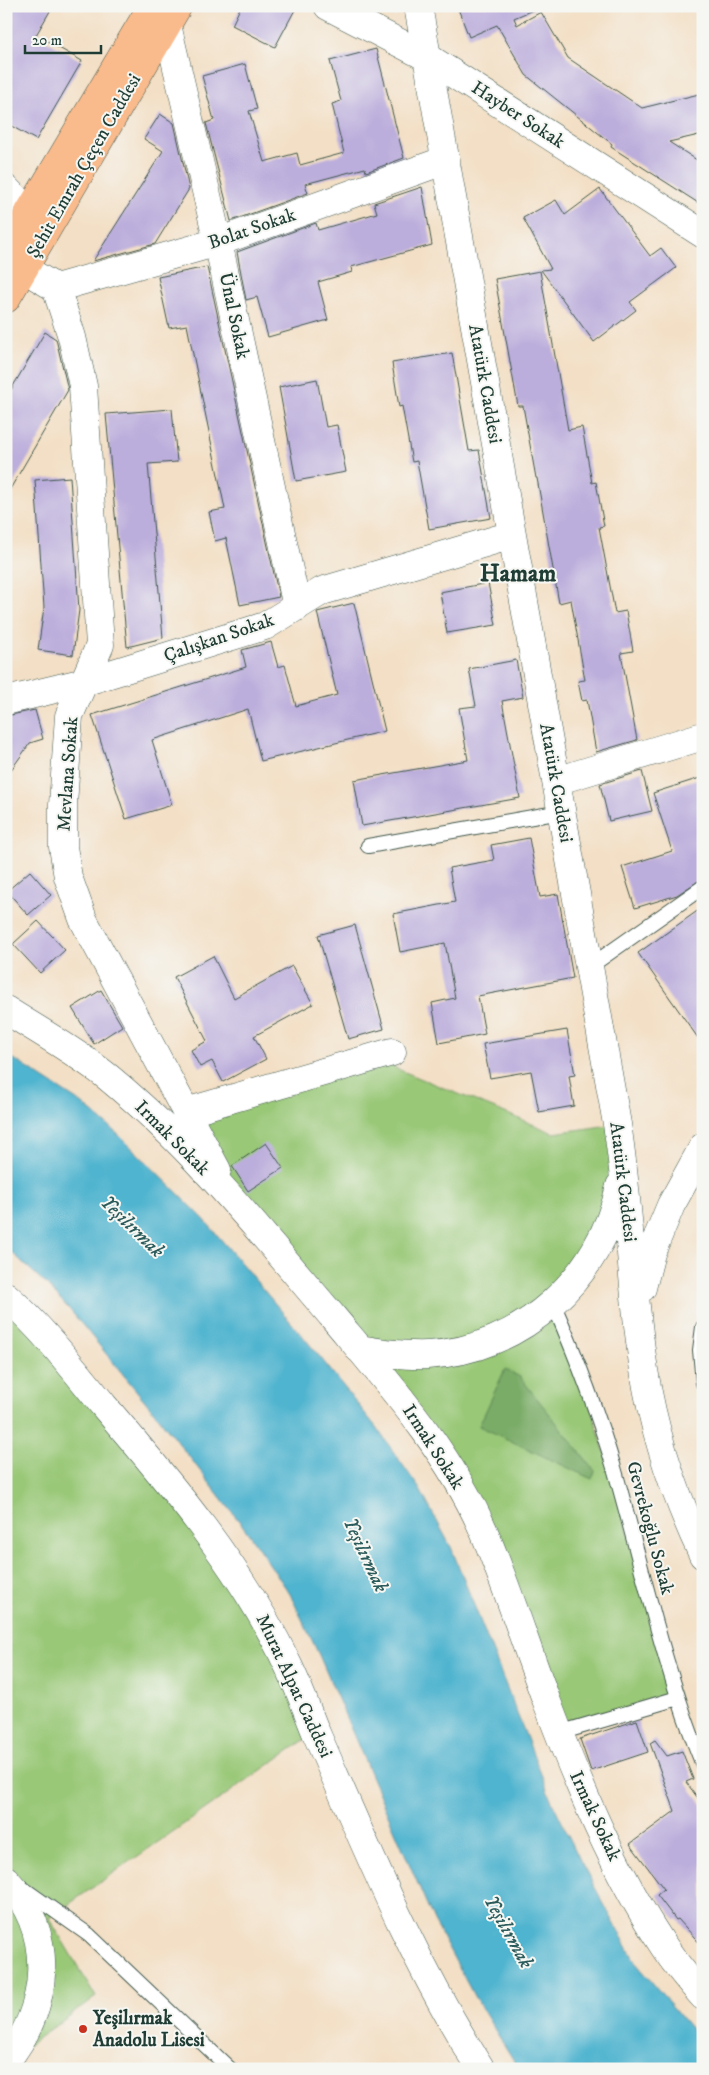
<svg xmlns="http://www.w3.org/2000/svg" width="709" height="2075" viewBox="0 0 709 2075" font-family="'IM FELL DW Pica',serif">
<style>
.green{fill:#99c877;stroke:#5c8256}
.forest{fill:#7aac68;stroke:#4c744e}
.water{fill:#50b4cf;stroke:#387882}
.building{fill:#bcaedc}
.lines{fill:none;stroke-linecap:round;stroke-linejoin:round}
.lane-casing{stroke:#3f554a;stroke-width:16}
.street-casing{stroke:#3f554a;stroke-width:29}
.highway-casing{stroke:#3f554a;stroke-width:29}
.lane{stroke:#fff;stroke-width:14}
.street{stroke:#fff;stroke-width:28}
.highway{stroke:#fabb8c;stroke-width:28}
.poi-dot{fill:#c8321e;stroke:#f6f6f2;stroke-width:2}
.labels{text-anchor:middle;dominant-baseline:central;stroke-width:4;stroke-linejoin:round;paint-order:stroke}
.street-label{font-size:19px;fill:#1f3d34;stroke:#f6f6f2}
.poi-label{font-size:19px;font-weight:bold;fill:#1f3d34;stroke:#f6f6f2;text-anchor:start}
.water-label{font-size:20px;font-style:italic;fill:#2b5b5b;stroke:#f6f6f2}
.district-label{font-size:24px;font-weight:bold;fill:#1f3d34;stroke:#f6f6f2}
</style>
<rect width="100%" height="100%" fill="#f6f6f2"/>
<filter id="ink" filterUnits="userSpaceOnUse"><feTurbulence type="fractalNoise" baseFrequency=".02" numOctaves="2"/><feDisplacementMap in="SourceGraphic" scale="10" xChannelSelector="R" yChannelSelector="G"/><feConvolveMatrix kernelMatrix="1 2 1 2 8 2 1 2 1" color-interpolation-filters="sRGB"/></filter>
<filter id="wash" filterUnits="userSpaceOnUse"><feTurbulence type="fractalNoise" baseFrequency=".0096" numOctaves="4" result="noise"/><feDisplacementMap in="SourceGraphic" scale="20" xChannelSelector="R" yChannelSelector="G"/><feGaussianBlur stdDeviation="1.12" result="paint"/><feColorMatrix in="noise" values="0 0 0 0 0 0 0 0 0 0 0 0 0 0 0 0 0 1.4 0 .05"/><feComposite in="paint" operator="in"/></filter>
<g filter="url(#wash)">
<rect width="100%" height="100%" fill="#f3dfc5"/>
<path class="green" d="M 390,1053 L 395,1068 L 554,1133 L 617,1124 L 624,1167 L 553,1304 L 575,1353 L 678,1698 L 559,1733 L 448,1464 L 231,1198 L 186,1112 Z
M 6,1296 L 219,1550 L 316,1732 L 49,1918 L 96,1997 L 6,2061 Z"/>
<path class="forest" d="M 505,1369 L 520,1377 L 595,1471 L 592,1479 L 479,1426 Z"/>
<path class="water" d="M 6,1054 L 83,1104 L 121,1137 L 203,1218 L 316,1352 L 376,1427 L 419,1488 L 451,1547 L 551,1799 L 580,1860 L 636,1963 L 703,2043 L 703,2069 L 519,2069 L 474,1996 L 434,1921 L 319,1655 L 290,1594 L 246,1530 L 159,1418 L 70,1310 L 46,1284 L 6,1247 Z"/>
<g id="blocks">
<path class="building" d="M 6,6 L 53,6 L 36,35 L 82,61 L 36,140 L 6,123 Z
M 241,6 L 297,6 L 275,47 L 232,25 Z
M 457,6 L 542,6 L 514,18 L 517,25 L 541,12 L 568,58 L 642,108 L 703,93 L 703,134 L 669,142 L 703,164 L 703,206 L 611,147 L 612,144 L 526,75 L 497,25 L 469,37 Z
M 376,49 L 404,158 L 366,172 L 365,168 L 305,184 L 308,193 L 231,221 L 206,123 L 214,120 L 202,76 L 245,64 L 257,109 L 249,111 L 264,162 L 297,153 L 300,165 L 344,153 L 332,104 L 341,101 L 330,61 Z
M 160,114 L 174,123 L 189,189 L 155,244 L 93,261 L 163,151 L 144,139 Z
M 422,187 L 432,245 L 351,267 L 352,272 L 318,282 L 328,320 L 268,337 L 257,297 L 246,300 L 237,252 L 316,223 L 318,230 L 377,213 L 374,203 Z
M 600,189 L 650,256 L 661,248 L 676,268 L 630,302 L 636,310 L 594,342 L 541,270 L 551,269 L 523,218 L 556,200 L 565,215 Z
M 207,267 L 279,597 L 240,605 L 226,538 L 215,541 L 209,512 L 225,509 L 187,325 L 169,328 L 158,277 Z
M 540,271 L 568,430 L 582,427 L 592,483 L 596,482 L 604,526 L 599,527 L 615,613 L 626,611 L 633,651 L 621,653 L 637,740 L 596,752 L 587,700 L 582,701 L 578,681 L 585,680 L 571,600 L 559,603 L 537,478 L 536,478 L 523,406 L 518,406 L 495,279 Z
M 45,332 L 56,339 L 68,390 L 6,496 L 6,398 Z
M 452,353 L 469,451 L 479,450 L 491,518 L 429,529 L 417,461 L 412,462 L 402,406 L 399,407 L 392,363 Z
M 317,379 L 326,427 L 337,425 L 346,472 L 296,481 L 279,387 Z
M 172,409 L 177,462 L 148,464 L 163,638 L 127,647 L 106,414 Z
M 70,477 L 79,610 L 73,655 L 38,650 L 44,607 L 35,480 Z
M 488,583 L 496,625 L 447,633 L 440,592 Z
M 354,603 L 385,731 L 261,761 L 248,709 L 152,740 L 172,805 L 126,819 L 92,715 L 246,667 L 242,650 L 271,642 L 278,667 L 285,665 L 296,706 L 337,695 L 317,612 Z
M 516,660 L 523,697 L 502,701 L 520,798 L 362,826 L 354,780 L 468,760 L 459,708 L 476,706 L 469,669 Z
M 35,710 L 43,739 L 30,743 L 6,777 L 6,716 Z
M 642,771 L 652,811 L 609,821 L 600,784 Z
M 703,777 L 703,878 L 677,895 L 635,908 L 622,867 L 672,851 L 653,793 Z
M 529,838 L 540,897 L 558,894 L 573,978 L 478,996 L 485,1034 L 439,1043 L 432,1003 L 455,998 L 445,943 L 400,952 L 393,914 L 455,902 L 449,868 L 494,860 L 491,845 Z
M 30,871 L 51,895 L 28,915 L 7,891 Z
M 703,907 L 703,1045 L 638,953 Z
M 38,921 L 65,950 L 40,973 L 13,944 Z
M 355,925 L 384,1029 L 348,1039 L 318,935 Z
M 213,956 L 234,998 L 292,966 L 313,1004 L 254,1036 L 266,1059 L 223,1082 L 212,1061 L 200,1067 L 191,1050 L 207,1041 L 174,977 Z
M 101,990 L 122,1026 L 94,1044 L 72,1008 Z
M 567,1030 L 575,1075 L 569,1076 L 574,1106 L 539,1112 L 531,1071 L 490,1078 L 483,1044 Z
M 266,1143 L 283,1168 L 248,1191 L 232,1166 Z
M 637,1720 L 648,1752 L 591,1771 L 580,1739 Z
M 655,1740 L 667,1756 L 682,1751 L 693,1779 L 686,1782 L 703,1805 L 703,1947 L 678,1919 L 676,1920 L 657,1895 L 664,1889 L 630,1844 L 675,1811 L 650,1743 Z"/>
</g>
</g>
<g filter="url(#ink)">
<use href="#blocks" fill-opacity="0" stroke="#3f554a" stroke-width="1"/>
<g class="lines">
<defs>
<path id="lane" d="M 368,846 L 561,812
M 589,967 L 703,887
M 553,1303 C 577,1358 598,1413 615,1471 C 643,1569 664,1670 703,1765
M 703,1327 L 700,1350 L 703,1383
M 559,1733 L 678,1698
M 21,1887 L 89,1935 L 230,2069"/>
<path id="street" d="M 328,6 L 427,57 L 703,234
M 418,6 L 617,1124 C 630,1206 631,1289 644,1370 C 654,1434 675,1496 703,1555
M 167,25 L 218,242 L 297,607
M 6,189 L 29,212
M 6,258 L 56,288 L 72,337 L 83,386 L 100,645 L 69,716 L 63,805 L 63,847 L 68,877 L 83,919 L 217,1170
M 56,288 L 218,242 L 446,160
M 6,701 L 84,682 L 265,626 L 322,591 L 512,535
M 556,781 L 703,736
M 6,1010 C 39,1031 80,1054 109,1078 C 194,1148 262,1234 333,1317 C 390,1385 450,1452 485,1534 C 508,1589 526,1646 547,1702 C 578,1784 613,1869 661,1942 C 673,1961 688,1979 703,1996
M 186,1112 L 392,1052
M 642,1288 L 651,1253 L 671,1205 L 703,1147
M 6,1296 C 43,1329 73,1368 104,1406 C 171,1484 243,1570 287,1663 C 299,1687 307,1711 317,1735 C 367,1849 414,1964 481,2069
M 359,1349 C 382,1353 404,1356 427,1355 C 522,1351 601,1277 620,1186
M 6,1880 C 56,1932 50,2008 6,2061"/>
<path id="highway" d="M 6,251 L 152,6
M 6,299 L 178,6"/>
</defs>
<use href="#lane" class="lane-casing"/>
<use href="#street" class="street-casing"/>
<use href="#highway" class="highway-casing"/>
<use href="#lane" class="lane"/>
<use href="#street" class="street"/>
<use href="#highway" class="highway"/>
</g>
</g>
<circle class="poi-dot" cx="83" cy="2029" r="5"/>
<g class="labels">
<g class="street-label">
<text transform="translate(518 115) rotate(33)">Hayber Sokak</text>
<text transform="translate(84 166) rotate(-60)">Şehit Emrah Çeçen Caddesi</text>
<text transform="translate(252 229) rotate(-19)">Bolat Sokak</text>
<text transform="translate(234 316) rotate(78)">Ünal Sokak</text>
<text transform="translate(485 384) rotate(80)">Atatürk Caddesi</text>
<text transform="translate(219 638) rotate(-19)">Çalışkan Sokak</text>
<text transform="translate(68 774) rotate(-86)">Mevlana Sokak</text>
<text transform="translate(556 783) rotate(80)">Atatürk Caddesi</text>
<text transform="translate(172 1138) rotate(45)">Irmak Sokak</text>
<text transform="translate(623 1182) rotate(83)">Atatürk Caddesi</text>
<text transform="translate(433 1447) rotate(57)">Irmak Sokak</text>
<text transform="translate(650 1528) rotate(75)">Gevrekoğlu Sokak</text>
<text transform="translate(294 1686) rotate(65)">Murat Alpat Caddesi</text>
<text transform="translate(595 1816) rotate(65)">Irmak Sokak</text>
</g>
<g class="poi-label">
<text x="93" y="2018">Yeşilırmak<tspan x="93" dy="22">Anadolu Lisesi</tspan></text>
</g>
<g class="water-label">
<text transform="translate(132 1227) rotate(44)">Yeşilırmak</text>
<text transform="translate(365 1555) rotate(65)">Yeşilırmak</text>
<text transform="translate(508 1932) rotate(61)">Yeşilırmak</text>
</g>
<g class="district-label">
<text x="518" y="574">Hamam</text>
</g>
</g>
<rect width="709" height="2075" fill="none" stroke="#f6f6f2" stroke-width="25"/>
<path d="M25 45v8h76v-8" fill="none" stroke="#1f3d34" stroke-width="2.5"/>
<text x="32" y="45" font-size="15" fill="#1f3d34" stroke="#f6f6f2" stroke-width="4" paint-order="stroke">20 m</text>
</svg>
